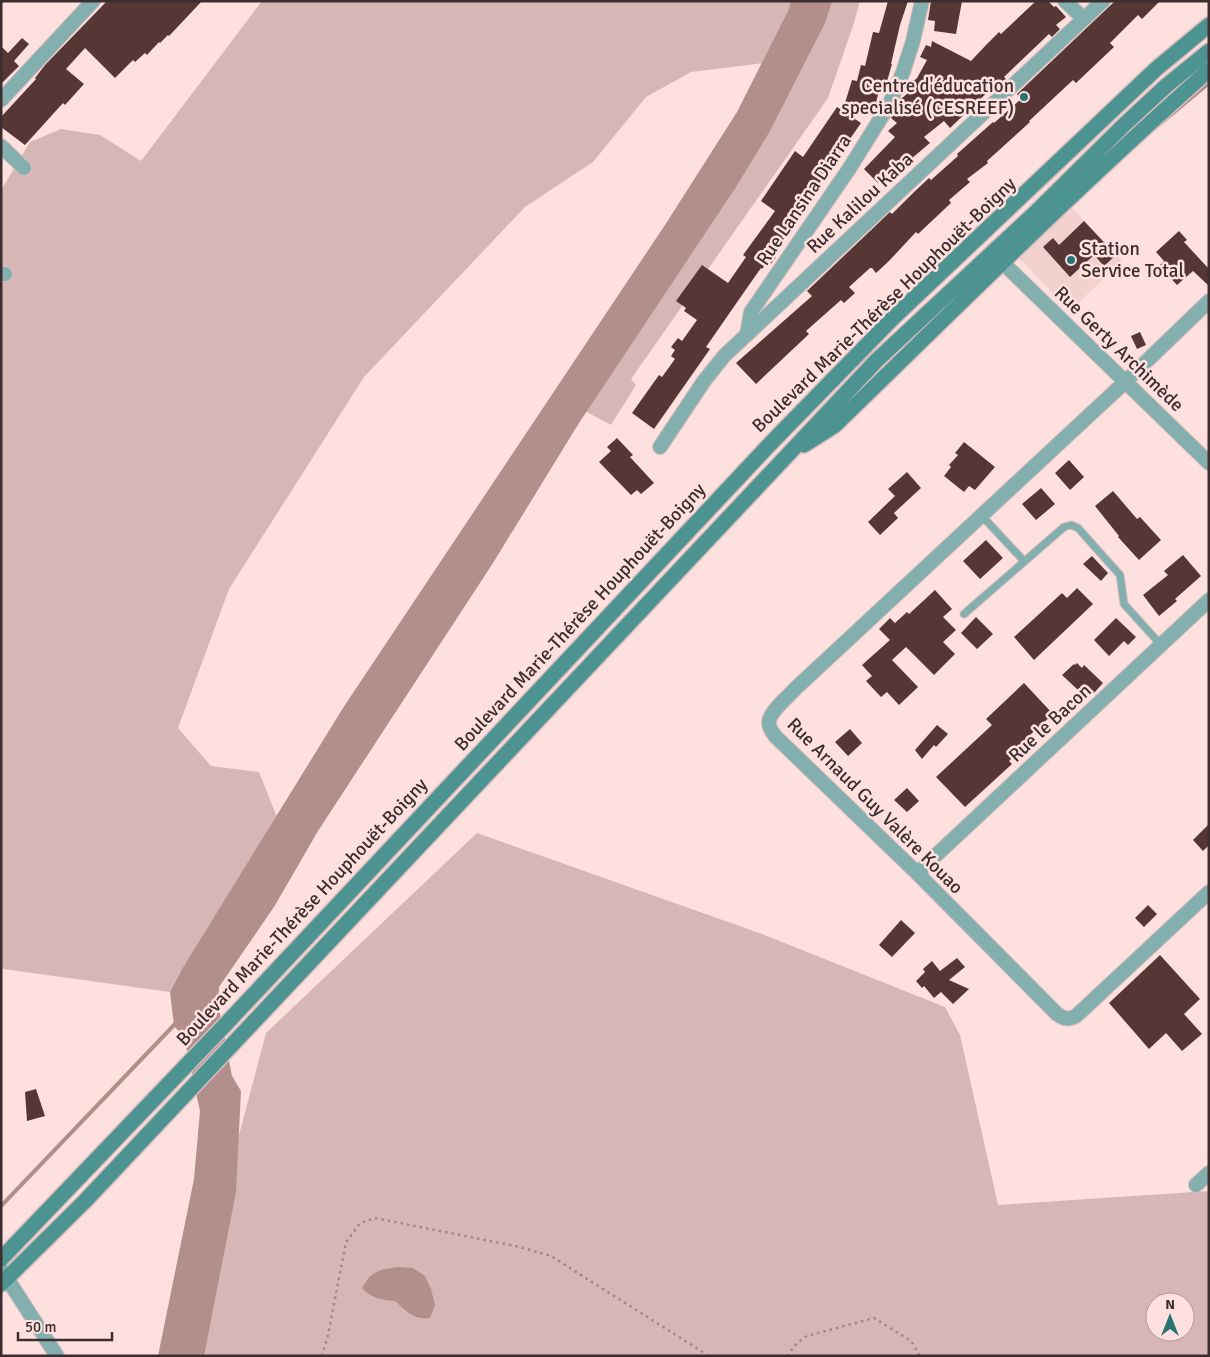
<svg xmlns="http://www.w3.org/2000/svg" width="1210" height="1357" viewBox="0 0 1210 1357" font-family="Signika,sans-serif">
<style>
.built{fill:#f3d1ce}
.green{fill:#d7b7b5;fill-rule:evenodd}
.water{fill:#b38f8c}
.lines{fill:none;stroke-linecap:round;stroke-linejoin:round}
.stream{stroke:#b38f8c;stroke-width:4}
.building{fill:#563736}
.lane-casing{stroke:#d7bdbc;stroke-width:9}
.street-casing{stroke:#d7bdbc;stroke-width:16}
.secondary-casing{stroke:#d7bdbc;stroke-width:18}
.path{stroke:#9f8988;stroke-width:2.5;stroke-dasharray:2.5 4;stroke-linecap:butt}
.lane{stroke:#84afaf;stroke-width:7}
.street{stroke:#84afaf;stroke-width:14}
.secondary{stroke:#4d9392;stroke-width:15}
.poi-dot{fill:#297473;stroke:#fee1df;stroke-width:2}
.labels{text-anchor:middle;dominant-baseline:central;stroke-width:5;stroke-linejoin:round;paint-order:stroke}
.poi-label{font-size:19px;fill:#3c2e2e;stroke:#fee1df;text-anchor:end}
.street-label{font-size:19px;fill:#3c2e2e;stroke:#fee1df}
</style>
<rect width="100%" height="100%" fill="#fee1df"/>
<path class="built" d="M 1072,208 L 1122,261 L 1070,311 L 1019,258 Z"/>
<path class="green" d="M 262,1 L 860,1 L 854,23 L 828,98 L 631,379 L 636,385 L 611,425 L 568,402 L 788,60 L 691,72 L 646,97 L 593,162 L 525,207 L 364,377 L 229,589 L 178,728 L 211,766 L 259,772 L 277,817 L 182,969 L 170,992 L 3,969 L 1,962 L 1,190 L 30,142 L 61,129 L 100,135 L 141,161 Z
M 477,833 L 762,934 L 945,1007 L 960,1035 L 998,1205 L 1209,1191 L 1209,1356 L 175,1356 L 201,1279 L 266,1033 ZM 1155,1302 L 1185,1302 L 1185,1332 L 1155,1332 Z"/>
<path class="water" d="M 791,1 L 832,1 L 825,23 L 770,131 L 736,187 L 579,423 L 493,563 L 318,831 L 274,907 L 219,987 L 218,1004 L 232,1076 L 241,1091 L 236,1192 L 204,1356 L 158,1356 L 194,1179 L 200,1111 L 184,1037 L 174,1026 L 170,992 L 182,969 L 343,708 L 665,225 L 737,112 L 789,9 Z
M 398,1267 L 413,1268 L 425,1276 L 431,1289 L 435,1305 L 430,1318 C 414,1320 407,1312 395,1301 C 381,1300 371,1298 362,1288 C 372,1270 379,1270 398,1267 Z"/>
<g class="lines">
<path class="stream" d="M 1155,128 L 1209,83
M 1,1206 L 176,1023"/>
</g>
<path class="building" d="M 107,1 L 202,1 L 169,36 L 168,35 L 160,43 L 159,42 L 147,55 L 145,53 L 135,62 L 133,60 L 115,78 L 85,48 L 66,69 L 84,84 L 65,105 L 63,103 L 25,145 L 1,127 L 1,117 L 36,79 L 35,78 L 45,65 Z
M 888,1 L 908,1 L 900,25 L 891,64 L 892,64 L 884,92 L 879,91 L 874,110 L 845,103 L 852,80 L 857,81 L 861,65 L 865,66 L 873,32 L 879,33 Z
M 931,1 L 962,1 L 956,34 L 934,31 L 935,21 L 928,20 Z
M 1036,1 L 1048,1 L 1054,7 L 1056,6 L 1066,17 L 1056,25 L 1060,29 L 1052,37 L 1049,34 L 1004,77 L 1006,79 L 993,92 L 990,90 L 950,128 L 944,121 L 924,137 L 930,143 L 905,164 L 907,165 L 896,176 L 890,171 L 878,183 L 864,169 L 895,137 L 888,131 L 897,123 L 891,118 L 904,102 L 901,99 L 909,92 L 906,88 L 917,78 L 927,60 L 920,57 L 926,45 L 931,47 L 932,41 L 971,61 L 987,44 L 999,32 L 1001,34 Z
M 1115,1 L 1160,1 L 1142,19 L 1138,15 L 1110,43 L 1114,47 L 1076,83 L 1073,80 L 1029,121 L 1030,122 L 987,161 L 988,163 L 967,179 L 970,182 L 949,200 L 951,203 L 918,234 L 916,232 L 889,261 L 876,273 L 872,268 L 870,268 L 849,287 L 855,293 L 844,303 L 841,300 L 806,331 L 809,334 L 756,384 L 736,363 L 812,296 L 807,291 L 890,212 L 892,214 L 913,193 L 929,178 L 931,180 L 958,156 L 957,154 L 993,122 L 994,123 L 1021,99 L 1017,94 Z
M 22,38 L 29,44 L 14,61 L 19,66 L 1,84 L 1,46 L 8,53 Z
M 837,107 L 861,123 L 782,237 L 784,239 L 773,254 L 776,257 L 770,265 L 767,262 L 762,269 L 761,268 L 749,285 L 706,347 L 710,349 L 654,429 L 632,413 L 659,375 L 662,377 L 675,359 L 671,356 L 675,350 L 671,347 L 678,338 L 682,341 L 697,320 L 684,311 L 686,308 L 676,301 L 702,265 L 728,283 L 746,257 L 743,255 L 775,211 L 761,201 L 795,151 L 803,157 Z
M 1084,221 L 1116,255 L 1104,266 L 1094,255 L 1070,277 L 1043,247 L 1053,238 L 1059,245 Z
M 1179,231 L 1187,240 L 1184,242 L 1209,269 L 1209,286 L 1193,271 L 1177,285 L 1159,266 L 1164,261 L 1156,252 Z
M 1140,332 L 1146,345 L 1137,349 L 1131,336 Z
M 617,438 L 633,455 L 630,457 L 654,483 L 641,494 L 637,490 L 631,495 L 599,462 L 611,451 L 607,447 Z
M 964,442 L 995,467 L 975,490 L 969,486 L 964,492 L 944,476 L 951,467 L 949,465 L 958,455 L 955,453 Z
M 1069,460 L 1084,477 L 1070,490 L 1055,473 Z
M 907,472 L 921,488 L 894,513 L 898,518 L 880,535 L 868,522 L 895,496 L 888,489 Z
M 1041,488 L 1055,504 L 1036,520 L 1022,504 Z
M 1113,491 L 1137,519 L 1140,517 L 1161,540 L 1139,560 L 1118,537 L 1119,536 L 1095,506 Z
M 986,540 L 1003,558 L 980,579 L 963,561 Z
M 1183,555 L 1201,576 L 1175,599 L 1177,601 L 1159,616 L 1143,595 L 1168,575 L 1164,571 Z
M 1092,556 L 1108,573 L 1101,581 L 1083,564 Z
M 1077,588 L 1093,604 L 1034,660 L 1014,637 L 1062,593 L 1067,598 Z
M 935,590 L 952,609 L 943,617 L 956,630 L 943,642 L 955,654 L 934,675 L 906,647 L 892,660 L 918,687 L 899,705 L 887,692 L 881,697 L 866,681 L 872,676 L 862,665 L 890,640 L 879,629 L 890,618 L 895,623 L 907,612 L 909,614 Z
M 976,617 L 993,634 L 977,649 L 961,633 Z
M 1116,618 L 1136,637 L 1128,645 L 1124,641 L 1109,656 L 1094,640 Z
M 1077,663 L 1082,668 L 1084,665 L 1103,683 L 1094,693 L 1084,684 L 1078,690 L 1062,675 L 1074,664 L 1075,665 Z
M 1024,683 L 1053,714 L 1029,736 L 1032,739 L 1009,761 L 1012,764 L 965,807 L 936,777 L 992,725 L 986,719 Z
M 937,725 L 948,734 L 936,747 L 934,745 L 922,759 L 915,750 Z
M 850,729 L 862,743 L 848,756 L 835,742 Z
M 907,788 L 919,801 L 907,812 L 894,800 Z
M 1209,824 L 1209,845 L 1203,851 L 1193,840 Z
M 1148,905 L 1157,914 L 1144,927 L 1135,918 Z
M 901,920 L 915,933 L 892,957 L 879,945 Z
M 1160,955 L 1200,999 L 1184,1014 L 1202,1034 L 1182,1051 L 1166,1033 L 1149,1049 L 1109,1003 Z
M 957,958 L 965,967 L 949,980 L 969,989 L 953,1004 L 941,992 L 934,998 L 924,986 L 922,988 L 916,981 L 925,972 L 923,969 L 932,961 L 940,971 Z
M 36,1089 L 45,1116 L 27,1121 L 25,1092 Z"/>
<g class="lines">
<defs>
<path id="lane" d="M 982,516 L 1024,561
M 964,614 L 1064,527 L 1071,525 L 1078,528 L 1120,575 L 1124,604 L 1161,645"/>
<path id="street" d="M 1065,1 L 1084,19
M 1,100 L 93,1
M 1,146 L 24,168
M 1003,263 L 1209,463
M 1,274 L 5,274
M 1209,301 L 1125,382 L 796,688 C 789,696 768,713 769,723 C 769,729 773,733 776,737 L 917,873 L 1057,1014 C 1064,1019 1068,1020 1076,1016 L 1209,892
M 747,334 L 751,312 L 849,169 L 889,105 L 903,72 L 913,41 L 922,1
M 660,447 L 704,381 L 724,356 L 1103,1
M 917,873 L 1209,600
M 1196,1185 L 1209,1173
M 1,1269 L 57,1356"/>
<path id="secondary" d="M 804,445 L 834,426 C 958,306 1080,184 1209,70
M 1,1259 L 224,1026 L 771,443 L 894,317 L 1156,69 L 1209,25
M 1,1284 L 85,1201 L 877,360 L 1036,212 L 1125,124 L 1166,86 L 1209,51"/>
</defs>
<use href="#lane" class="lane-casing"/>
<use href="#street" class="street-casing"/>
<use href="#secondary" class="secondary-casing"/>
<path class="path" d="M 322,1356 L 328,1335 L 346,1242 L 360,1223 L 375,1218 L 520,1247 L 551,1256 L 709,1356
M 787,1356 L 797,1343 L 807,1336 L 874,1318 L 911,1341 L 920,1356"/>
<use href="#lane" class="lane"/>
<use href="#street" class="street"/>
<use href="#secondary" class="secondary"/>
</g>
<g class="poi-dot">
<circle cx="1024" cy="97" r="5"/>
<circle cx="1071" cy="260" r="5"/>
</g>
<g class="labels">
<g class="poi-label">
<text x="1014" y="86">Centre d'éducation<tspan x="1014" dy="22">specialisé (CESREEF)</tspan></text>
<text x="1081" y="249" text-anchor="start">Station<tspan x="1081" dy="22">Service Total</tspan></text>
</g>
<g class="street-label">
<text transform="translate(804 200) rotate(-56)">Rue Lansina Diarra</text>
<text transform="translate(860 203) rotate(-43)">Rue Kalilou Kaba</text>
<text transform="translate(884 305) rotate(-44)">Boulevard Marie-Thérèse Houphouët-Boigny</text>
<text transform="translate(1119 349) rotate(44)">Rue Gerty Archimède</text>
<text transform="translate(580 617) rotate(-47)">Boulevard Marie-Thérèse Houphouët-Boigny</text>
<text transform="translate(1050 723) rotate(-43)">Rue le Bacon</text>
<text transform="translate(875 806) rotate(45)">Rue Arnaud Guy Valère Kouao</text>
<text transform="translate(302 912) rotate(-47)">Boulevard Marie-Thérèse Houphouët-Boigny</text>
</g>
</g>
<rect width="1210" height="1357" fill="none" stroke="#3c2e2e" stroke-width="5"/>
<g transform="translate(1170 1317)"><circle r="24" fill="#fee1df" stroke="#b09998"/>
<path d="M0-4L9 19L0 12L-9 19Z" fill="#297473"/>
<text y="-8" font-size="14" font-weight="bold" text-anchor="middle" fill="#3c2e2e">N</text>
</g>
<path d="M18 1332v8h94v-8" fill="none" stroke="#3c2e2e" stroke-width="2.5"/>
<text x="25" y="1332" font-size="15" fill="#3c2e2e" stroke="#fee1df" stroke-width="4" paint-order="stroke">50 m</text>
</svg>
